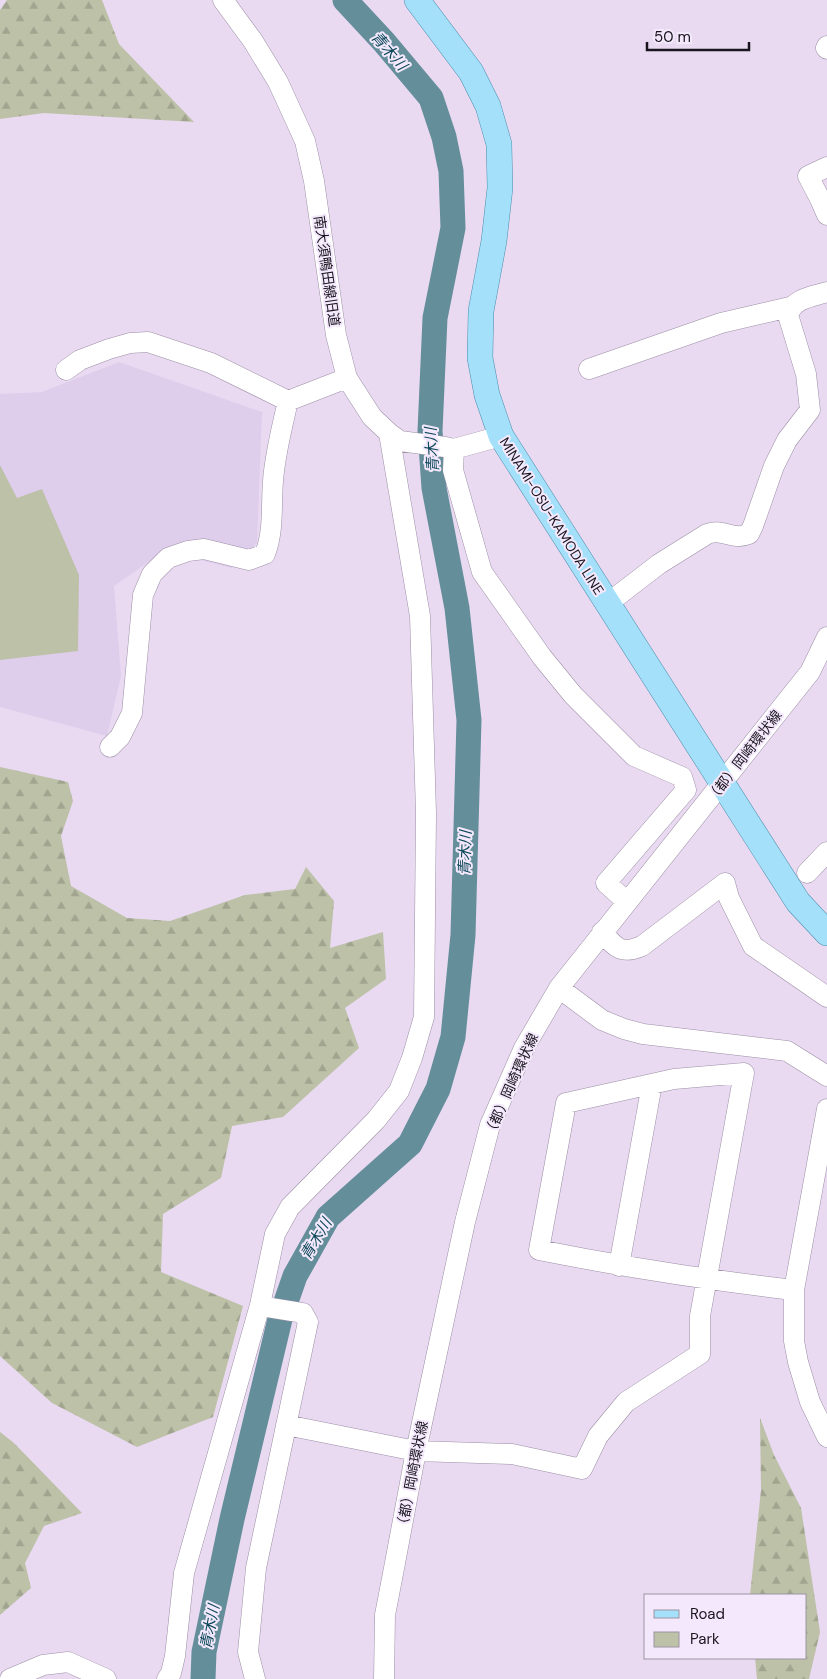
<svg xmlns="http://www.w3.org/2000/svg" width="827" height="1679" viewBox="0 0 827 1679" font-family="'DM Sans','Noto Sans JP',sans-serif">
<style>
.built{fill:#dfcdec}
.green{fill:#bcc1a7}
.forest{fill:url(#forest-firs)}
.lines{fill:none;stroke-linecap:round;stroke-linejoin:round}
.river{stroke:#658e9b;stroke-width:25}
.minor-casing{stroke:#9c8fa5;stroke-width:21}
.major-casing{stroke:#4c8cab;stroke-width:26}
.minor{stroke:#fff;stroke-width:20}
.major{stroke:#a4e0fa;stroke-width:25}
.labels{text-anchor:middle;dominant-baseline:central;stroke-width:4;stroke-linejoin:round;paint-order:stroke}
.street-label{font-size:14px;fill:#19141d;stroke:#f4e9fc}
.water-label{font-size:15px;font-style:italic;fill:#0c4859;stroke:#f4e9fc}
</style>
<defs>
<pattern id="forest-firs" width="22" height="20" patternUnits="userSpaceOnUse" patternTransform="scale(1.25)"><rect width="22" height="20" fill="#bcc1a7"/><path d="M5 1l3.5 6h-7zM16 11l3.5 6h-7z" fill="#a1a58f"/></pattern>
</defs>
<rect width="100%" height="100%" fill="#e9daf2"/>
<path class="built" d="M 119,362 L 262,412 L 257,543 L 232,568 L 164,551 L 114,586 L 121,676 L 107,736 L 0,707 L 0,394 L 42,392 Z"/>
<path class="green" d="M 0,465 L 17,498 L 42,489 L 79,575 L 78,651 L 0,660 Z"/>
<path class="forest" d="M 7,0 L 102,0 L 119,44 L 194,122 L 44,113 L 0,119 L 0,10 Z
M 0,767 L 68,782 L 73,801 L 61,836 L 71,886 L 127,918 L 170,921 L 245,895 L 295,889 L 306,867 L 334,901 L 330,948 L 383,932 L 386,979 L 345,1008 L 359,1048 L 283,1117 L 232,1126 L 221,1178 L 163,1214 L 161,1272 L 243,1306 L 213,1417 L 137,1447 L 52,1403 L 0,1356 Z
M 760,1418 L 774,1455 L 801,1508 L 820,1632 L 809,1679 L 757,1679 L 755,1658 L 806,1658 L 806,1595 L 750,1595 L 761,1490 Z
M 0,1432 L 14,1443 L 82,1513 L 44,1526 L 25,1563 L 31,1588 L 0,1615 Z"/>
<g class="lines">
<path class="river" d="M 203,1679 L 204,1652 L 232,1519 L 280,1319 L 295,1276 L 328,1217 L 410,1144 L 438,1089 L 453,1037 L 463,935 L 469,720 L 457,608 L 434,488 L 430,431 L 435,318 L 453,228 L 451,171 L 444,137 L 431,98 L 384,42 L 345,0"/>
<defs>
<path id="minor" d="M 223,0 L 253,41 L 278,82 L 305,141 L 314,181 L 336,335 L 347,378 L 372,417 L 389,433 L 400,441 L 445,447 L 454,449 L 501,436
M 827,46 L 826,48 L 827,49
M 827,167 L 808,176 L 820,199 L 827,215
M 589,369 L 721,323 L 790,307
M 66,370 L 80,360 L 109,349 L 130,343 L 148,342 L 211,363 L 288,401 L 347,378
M 454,449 L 453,470 L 482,572 L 542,657 L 573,695 L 634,756 L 682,777 L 686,790 L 606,883 L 627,902
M 607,604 L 659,564 L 707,534 C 726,528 731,541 749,534 L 753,526 L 774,466 L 787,440 L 810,410 L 806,374 L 788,315 C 794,298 811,297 827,292
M 110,747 L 120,737 L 132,713 L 143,595 L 152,574 L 168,558 L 188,551 L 204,549 L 249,560 L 265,554 C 274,531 271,506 273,481 C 275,454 282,427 288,401
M 807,873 L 827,852
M 602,932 C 616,948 621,955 642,946 L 725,883 L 729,898 L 753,946 L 827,997
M 559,988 L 602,1020 L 624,1029 L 643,1034 L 787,1051 L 827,1076
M 827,1109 L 794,1290 L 794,1341 L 798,1362 L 810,1402 L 827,1437
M 619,1266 L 652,1084
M 286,1425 L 416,1451 L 512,1454 L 582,1469 L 598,1436 L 626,1402 L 700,1354 L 700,1316 L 744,1073 L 674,1079 L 566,1103 L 539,1250 C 624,1267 708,1280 794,1290
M 10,1679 L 43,1665 L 68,1662 L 106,1679
M 167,1679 L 171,1673 L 175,1656 L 184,1573 L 260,1305 L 275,1234 L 290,1207 L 376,1120 L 399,1091 L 412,1058 L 424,1017 L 426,813 L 420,616 L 389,433
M 255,1679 L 248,1652 L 256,1568 L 308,1322 L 303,1313 L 266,1307 L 260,1305
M 384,1679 L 385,1615 L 395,1563 L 416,1451 L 465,1222 L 490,1125 L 524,1048 L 559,988 L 810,672 L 827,637"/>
<path id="major" d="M 417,0 L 471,72 L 488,106 L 499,144 L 500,188 L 494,241 L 481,311 L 480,358 L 487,395 L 501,436 L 798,902 L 827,933"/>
</defs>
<use href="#minor" class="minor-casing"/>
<use href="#major" class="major-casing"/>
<use href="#minor" class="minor"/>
<use href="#major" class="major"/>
</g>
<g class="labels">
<g class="street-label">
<text transform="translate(327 271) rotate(82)">南大須鴨田線旧道</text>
<text transform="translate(552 516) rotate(58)">MINAMI-OSU-KAMODA LINE</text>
<text transform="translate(744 756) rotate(-52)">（都）岡崎環状線</text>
<text transform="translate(511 1085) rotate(-66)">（都）岡崎環状線</text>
<text transform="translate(412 1476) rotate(-79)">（都）岡崎環状線</text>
</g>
<g class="water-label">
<text transform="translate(389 51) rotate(49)">青木川</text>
<text transform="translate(432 450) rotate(-93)">青木川</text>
<text transform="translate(465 853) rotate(-88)">青木川</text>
<text transform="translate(316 1239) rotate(-59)">青木川</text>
<text transform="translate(210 1627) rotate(-79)">青木川</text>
</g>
</g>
<rect x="644" y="1594" width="162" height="65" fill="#f4e9fc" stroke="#9c94a3"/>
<rect x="654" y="1610" width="25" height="8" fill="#a4e0fa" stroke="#9c94a3"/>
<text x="690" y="1619" font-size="15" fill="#19141d">Road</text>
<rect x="654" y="1632" width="25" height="15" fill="#bcc1a7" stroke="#9c94a3"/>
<text x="690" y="1644" font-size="15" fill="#19141d">Park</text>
<path d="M647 42v8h102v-8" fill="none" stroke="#19141d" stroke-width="2.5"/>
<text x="654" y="42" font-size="15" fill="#19141d" stroke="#f4e9fc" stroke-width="4" paint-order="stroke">50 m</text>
</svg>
